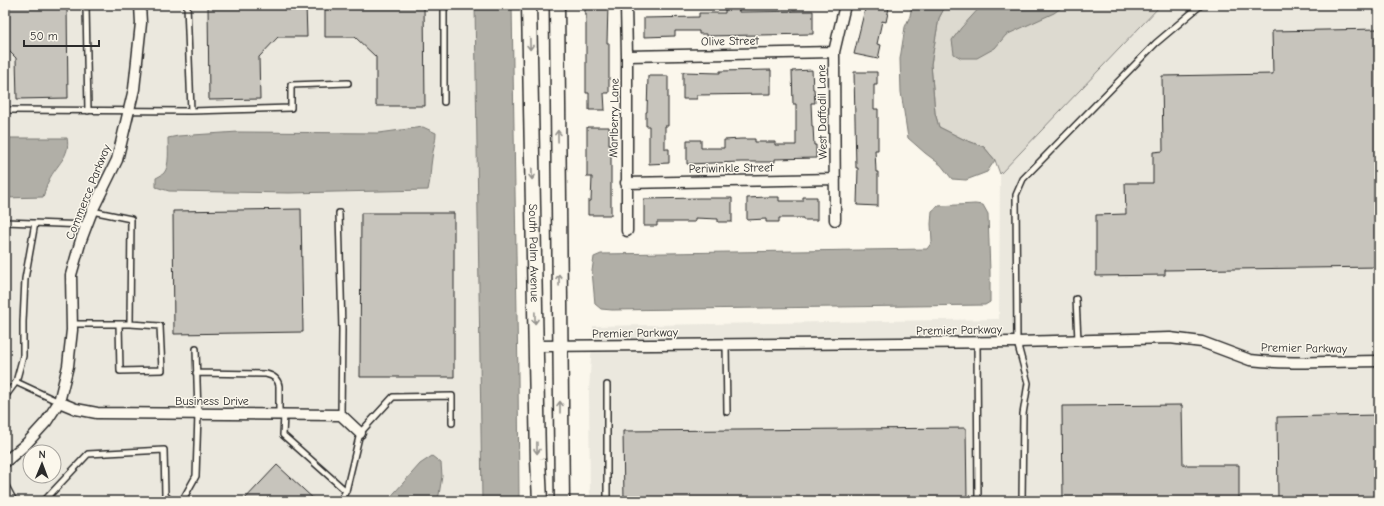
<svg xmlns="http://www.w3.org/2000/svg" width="1384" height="506" viewBox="0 0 1384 506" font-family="'Comic Neue',sans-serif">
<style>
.built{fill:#ebe8de;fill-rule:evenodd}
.green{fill:#dddad0;stroke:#84827e}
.water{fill:#b1afa7;stroke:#7b7a75}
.building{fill:#c7c4bc;stroke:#2b2b2b}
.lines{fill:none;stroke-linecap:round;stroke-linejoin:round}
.service-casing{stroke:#2b2b2b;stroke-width:8}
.minor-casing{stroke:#2b2b2b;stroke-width:13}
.secondary-casing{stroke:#2b2b2b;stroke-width:17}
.service{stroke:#fbf7ec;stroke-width:5}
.minor{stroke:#fbf7ec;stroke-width:10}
.secondary{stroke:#fbf7ec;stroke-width:14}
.oneway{stroke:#93918c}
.labels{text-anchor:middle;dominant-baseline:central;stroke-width:3;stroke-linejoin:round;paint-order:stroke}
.street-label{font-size:12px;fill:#2b2b2b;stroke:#fbf7ec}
</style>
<rect width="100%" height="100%" fill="#fbf7ec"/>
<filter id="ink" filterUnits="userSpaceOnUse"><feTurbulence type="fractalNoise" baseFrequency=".025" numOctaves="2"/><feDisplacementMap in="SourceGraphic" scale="8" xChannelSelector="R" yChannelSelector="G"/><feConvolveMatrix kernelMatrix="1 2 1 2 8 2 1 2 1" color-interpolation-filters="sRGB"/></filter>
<g filter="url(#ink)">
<path class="built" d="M 5,5 L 475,5 L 482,501 L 5,501 ZM 30,452 L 54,452 L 54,476 L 30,476 Z
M 1161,5 L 1379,5 L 1379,501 L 590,501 L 589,390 L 593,326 L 999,319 L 1000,174 Z"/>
<path class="green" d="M 946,5 L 1161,5 L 1000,174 L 995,160 L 984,147 L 963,139 L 939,127 L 935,113 L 931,64 L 939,18 Z"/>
<path class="water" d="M 475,5 L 512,5 L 518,377 L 519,501 L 482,501 Z
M 912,5 L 946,5 L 939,18 L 931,64 L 935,113 L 939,127 L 963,139 L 984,147 L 995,160 L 987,172 L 966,180 L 952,179 L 941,165 L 925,153 L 908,138 L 901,92 L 900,59 L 905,27 L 910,16 Z
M 982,5 L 1065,5 L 1054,13 L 1006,35 L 995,48 L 977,58 L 961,58 L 954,54 L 952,40 L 961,28 Z
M 423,127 L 436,133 C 436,142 433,149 432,158 C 430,169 431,178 428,190 L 289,193 L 169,191 L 156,187 L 156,178 C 158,177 162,175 164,173 C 170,166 168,147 168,138 L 178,136 L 238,132 L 379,133 Z
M 5,138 L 67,138 C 71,156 56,165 49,180 C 46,185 45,192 43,197 L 5,198 Z
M 975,204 L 983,205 L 988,214 L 990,272 L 990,302 L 985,305 L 612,310 L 601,309 L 595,304 L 592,271 L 594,257 L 601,254 L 927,249 L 932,242 L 931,224 L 932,211 L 938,206 Z
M 432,456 L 441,463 L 442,476 L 438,501 L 387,501 L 420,464 Z"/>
<path class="building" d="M 5,5 L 67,5 L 68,98 L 17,99 L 16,58 L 5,47 Z
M 208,5 L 306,5 L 307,37 L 278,37 L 259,57 L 260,99 L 209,100 Z
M 325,5 L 424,5 L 425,106 L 376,106 L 376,57 L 355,37 L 325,37 Z
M 585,5 L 608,5 L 607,43 L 609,43 L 609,93 L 604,93 L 605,110 L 589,110 L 589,93 L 586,93 L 586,14 L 585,14 Z
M 866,5 L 876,5 L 889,8 L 886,22 L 882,21 L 877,44 L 881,45 L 878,59 L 854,54 Z
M 725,9 L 739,9 L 739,12 L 813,11 L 813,34 L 706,36 L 706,34 L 699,34 L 699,31 L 675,31 L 675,36 L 644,37 L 644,18 L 699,17 L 699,13 L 725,13 Z
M 1379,29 L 1379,267 L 1165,270 L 1165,275 L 1096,276 L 1096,215 L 1126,214 L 1125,183 L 1153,183 L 1153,152 L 1163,151 L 1162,76 L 1273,74 L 1272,31 Z
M 771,70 L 771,94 L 697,95 L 697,99 L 683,99 L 683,72 L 720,73 L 720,71 Z
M 812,70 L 813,89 L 814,89 L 815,103 L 811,103 L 812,126 L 813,126 L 814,145 L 816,145 L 816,158 L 775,159 L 775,162 L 741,162 L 687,164 L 687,140 L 701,140 L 701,148 L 724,148 L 724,140 L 741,139 L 755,139 L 755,142 L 775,142 L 775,145 L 796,145 L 796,104 L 793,104 L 792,71 Z
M 854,72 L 877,72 L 877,85 L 874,85 L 874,109 L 878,109 L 878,150 L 875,150 L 876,172 L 878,172 L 878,206 L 857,205 L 858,168 L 856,168 Z
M 648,76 L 668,76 L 668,126 L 665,126 L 665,149 L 669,149 L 669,163 L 649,164 L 649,126 L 646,126 L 646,112 L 647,112 Z
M 587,127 L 609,127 L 609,145 L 611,145 L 611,215 L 588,215 L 588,201 L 591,201 L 592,177 L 587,177 Z
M 766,197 L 779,197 L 779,201 L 803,201 L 803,197 L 817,197 L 817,220 L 803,220 L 803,218 L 779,218 L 779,222 L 766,222 L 766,219 L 747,220 L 747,198 Z
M 699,198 L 732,198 L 732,222 L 718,222 L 718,219 L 695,218 L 695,222 L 657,222 L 657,226 L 644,226 L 644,199 Z
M 301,209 L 303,332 L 174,334 L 173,211 Z
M 361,213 L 454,213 L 454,377 L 360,377 Z
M 1182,405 L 1183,465 L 1239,465 L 1239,501 L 1063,501 L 1062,406 Z
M 1379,415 L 1379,501 L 1278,501 L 1277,417 Z
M 966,428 L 967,500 L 624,501 L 623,431 Z
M 277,465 L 316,501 L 243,501 Z"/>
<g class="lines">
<defs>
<path id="service" d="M 86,5 L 88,111
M 187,5 L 191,111
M 444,5 L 444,102
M 5,110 L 191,111 L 291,108 L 291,85 L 348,83
M 92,211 L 131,219 L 130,324
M 339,213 L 342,330 L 341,415
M 5,222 L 87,225
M 1076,299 L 1078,340
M 72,324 L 130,324 L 160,326 L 162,370 L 120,371 L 119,324
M 977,343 L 978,501
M 726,345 L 727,412
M 196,373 L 266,374 C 274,376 278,379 279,386 L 279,415
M 16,382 L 59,402
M 607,385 L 607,501
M 5,397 L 16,382 L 23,356 L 23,322 L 25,279 L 35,223
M 284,415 L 283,435 L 346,491
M 5,484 L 14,501
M 44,501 L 88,454 L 164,450 L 165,495 L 171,501
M 182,501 L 196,476 L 198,414 L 196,349
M 340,501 L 346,491 L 360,433 L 393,397 L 452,396 L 452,423
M 1022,501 L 1023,414 L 1028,383 L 1017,342 L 1016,195 L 1023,179 L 1156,43 L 1201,5"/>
<path id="minor" d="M 626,5 L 627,56 L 627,231
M 627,56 L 834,52
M 626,183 L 835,179
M 835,220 L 834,52 L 845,5
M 536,346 L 1017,342 L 1170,338 L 1202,342 L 1250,360 C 1292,365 1336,361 1379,361
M 59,402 L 76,409 L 97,413 L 341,415 L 360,433
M 5,462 L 26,444 L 46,422 L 59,402 L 68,366 L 72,330 L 71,275 L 81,240 L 92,211 L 117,160 L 134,89 L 141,23 L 140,5"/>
<g id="secondary">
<path id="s1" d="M 529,5 L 538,459 L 540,501"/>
<path d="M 557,5 L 562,501"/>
</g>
</defs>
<use href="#service" class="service-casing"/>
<use href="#minor" class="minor-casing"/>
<use href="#secondary" class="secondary-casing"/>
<use href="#service" class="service"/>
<use href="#minor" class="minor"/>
<use href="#secondary" class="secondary"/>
</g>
<defs><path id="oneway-shaft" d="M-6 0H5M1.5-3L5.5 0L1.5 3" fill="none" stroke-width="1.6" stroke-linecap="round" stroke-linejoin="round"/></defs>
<g class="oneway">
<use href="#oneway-shaft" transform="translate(530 44) rotate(89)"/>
<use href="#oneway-shaft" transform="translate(558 136) rotate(-91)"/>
<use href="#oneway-shaft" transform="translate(532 174) rotate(89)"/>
<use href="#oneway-shaft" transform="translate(559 280) rotate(-91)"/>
<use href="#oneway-shaft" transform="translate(535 318) rotate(89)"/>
<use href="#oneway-shaft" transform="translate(560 407) rotate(-90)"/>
<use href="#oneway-shaft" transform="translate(537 448) rotate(89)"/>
</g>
</g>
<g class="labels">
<g class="street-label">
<text transform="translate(730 41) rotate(-1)">Olive Street</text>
<text transform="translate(822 112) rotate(-91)">West Daffodil Lane</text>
<text transform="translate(614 118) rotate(-89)">Marlberry Lane</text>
<text transform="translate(731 168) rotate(-1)">Periwinkle Street</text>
<text transform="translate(88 192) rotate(-68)">Commerce Parkway</text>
<text stroke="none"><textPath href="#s1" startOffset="248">South Palm Avenue</textPath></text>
<text transform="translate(959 330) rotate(-1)">Premier Parkway</text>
<text transform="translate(635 333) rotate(-1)">Premier Parkway</text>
<text transform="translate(1304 348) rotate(1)">Premier Parkway</text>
<text x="212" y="401">Business Drive</text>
</g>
</g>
<rect width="1384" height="506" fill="none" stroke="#fbf7ec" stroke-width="20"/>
<rect x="10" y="10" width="1364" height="486" fill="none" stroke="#2b2b2b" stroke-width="1.5" filter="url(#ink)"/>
<g transform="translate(42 464) rotate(1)"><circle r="19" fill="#fbf7ec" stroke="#a8a59f"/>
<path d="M0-3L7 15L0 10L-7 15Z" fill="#2b2b2b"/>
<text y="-6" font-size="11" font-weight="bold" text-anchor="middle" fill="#2b2b2b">N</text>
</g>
<path d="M24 40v6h75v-6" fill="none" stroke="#2b2b2b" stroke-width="2"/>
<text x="30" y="40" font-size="12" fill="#2b2b2b" stroke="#fbf7ec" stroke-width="3" paint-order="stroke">50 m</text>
</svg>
